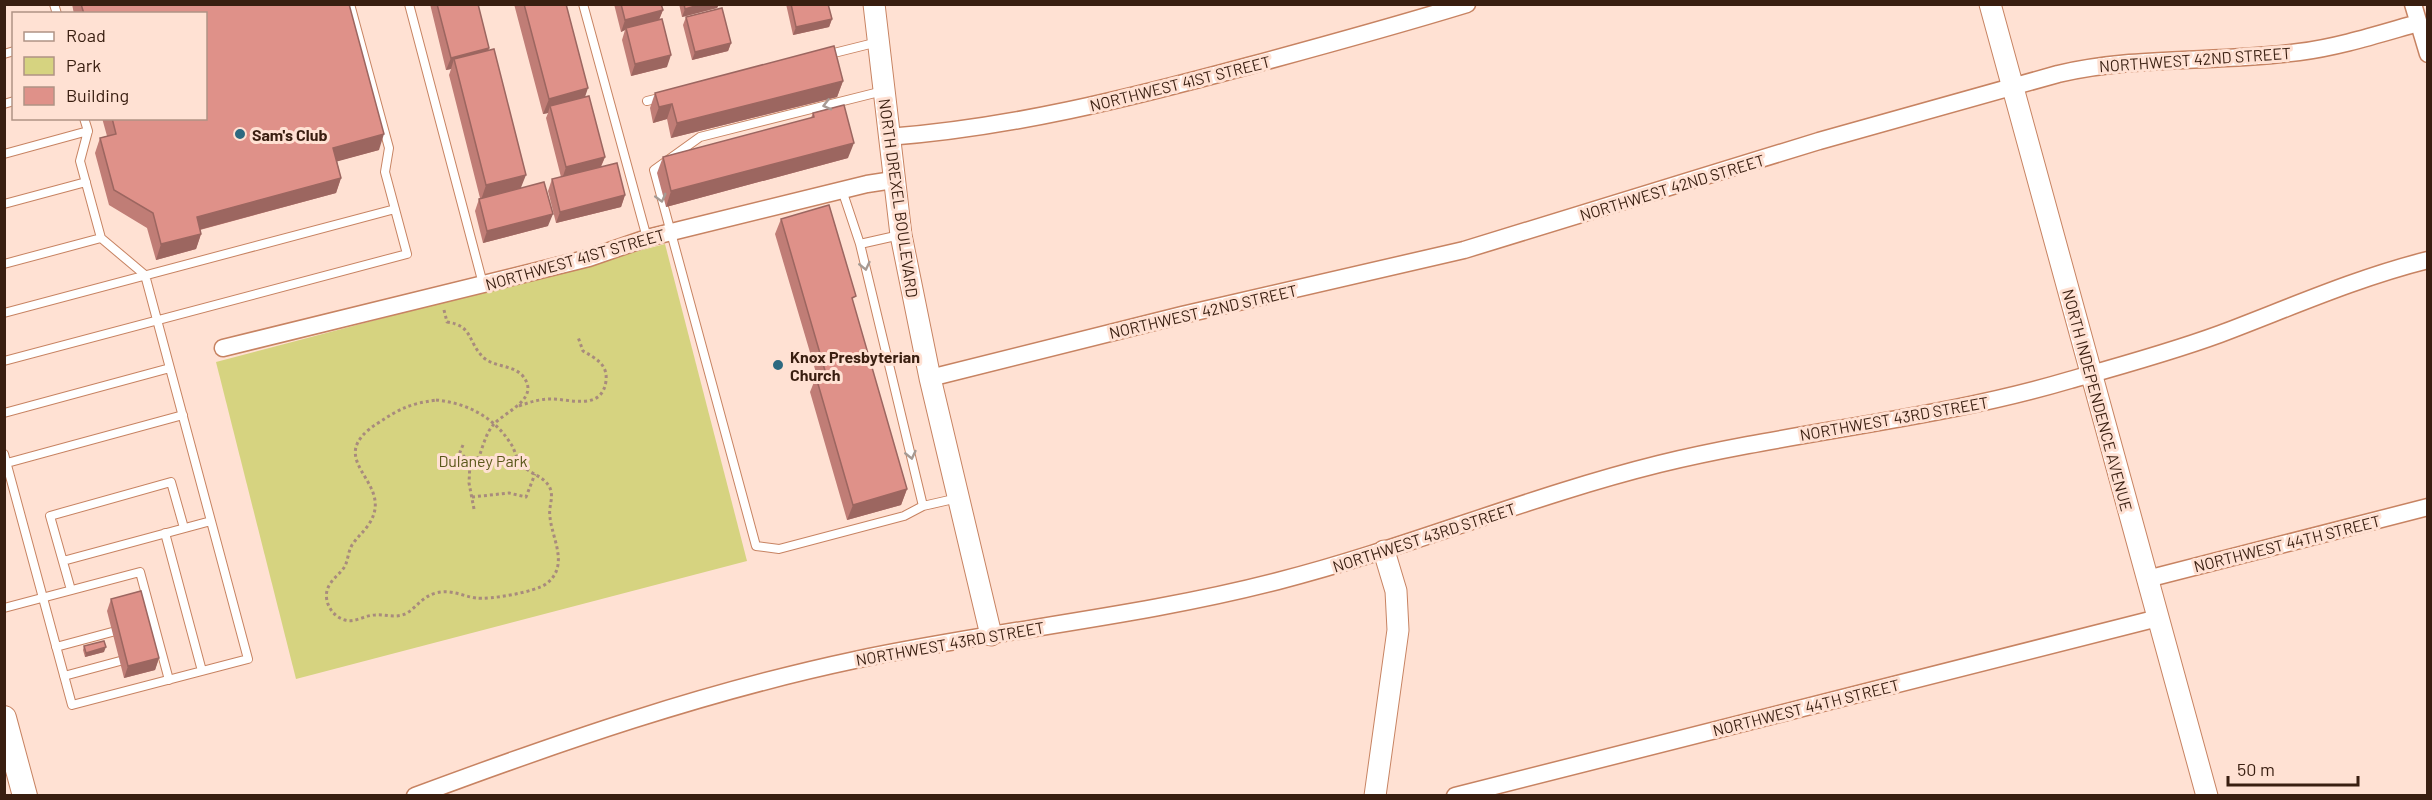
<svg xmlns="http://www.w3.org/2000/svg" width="2432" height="800" viewBox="0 0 2432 800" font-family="Barlow,sans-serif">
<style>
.green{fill:#d6d380}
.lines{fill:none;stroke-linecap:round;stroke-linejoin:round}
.service-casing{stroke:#c78362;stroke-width:10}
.minor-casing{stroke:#c78362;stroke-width:19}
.tertiary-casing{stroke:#c78362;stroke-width:23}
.secondary-casing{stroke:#c78362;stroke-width:26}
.path{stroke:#a88b7d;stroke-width:3;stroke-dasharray:3 3;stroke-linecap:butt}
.service{stroke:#fff;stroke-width:8}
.minor{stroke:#fff;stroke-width:16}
.tertiary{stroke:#fff;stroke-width:21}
.secondary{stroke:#fff;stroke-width:24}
.wall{fill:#c07d76}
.shaded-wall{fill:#9c6660}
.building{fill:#df9189;stroke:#9c6660;stroke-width:1.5}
.oneway{stroke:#a69a93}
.poi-dot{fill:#2d6980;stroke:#ffe1d3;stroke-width:2}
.labels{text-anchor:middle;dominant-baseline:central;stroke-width:6;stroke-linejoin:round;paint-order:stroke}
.street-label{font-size:16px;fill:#391e10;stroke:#ffe1d3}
.poi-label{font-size:16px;font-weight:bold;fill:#391e10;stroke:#ffe1d3;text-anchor:start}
.park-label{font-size:16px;fill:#5a571a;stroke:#ffe1d3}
</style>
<rect width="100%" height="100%" fill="#ffe1d3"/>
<path class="green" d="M 665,244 L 747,561 L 296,679 L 216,362 Z"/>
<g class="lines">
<defs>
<path id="service" d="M 54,4 L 57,14
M 409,4 L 483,284
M 583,4 L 647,238
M 4,54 L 14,51
M 826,55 L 878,42
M 883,91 L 700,137 L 654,170 L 756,546 L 779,549 L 904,516 L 923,506 L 958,498
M 647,101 L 663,97
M 4,104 L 14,101
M 4,154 L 88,131
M 842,190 L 860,244 L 923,506
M 4,204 L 86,182
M 860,244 L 900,235
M 4,264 L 101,238
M 4,313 L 395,209
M 4,361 L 407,254 L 385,172 L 389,148 L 350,4
M 4,413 L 170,368
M 4,454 L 72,705 L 248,659 L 145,275 L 101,238 L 80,161 L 88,131 L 84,118
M 7,463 L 183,415
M 165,533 L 202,671
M 63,561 L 211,521
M 71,590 L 50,516 L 171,482 L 184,528
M 4,608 L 140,572 L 169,680
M 56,647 L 112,632
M 64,676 L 120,661"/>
<path id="minor" d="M 2413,4 L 2428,54
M 888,137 C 1010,128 1130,98 1248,66 C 1322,46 1395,26 1467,4
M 223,348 L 589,258 L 647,238 L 867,184 L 893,180
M 930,378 L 1182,315 L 1464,250 L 1819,141 L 2058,74 C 2140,55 2218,63 2299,52 C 2339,47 2379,34 2418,23
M 2147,579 L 2428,507
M 415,796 C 560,742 704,692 855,660 C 996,630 1139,617 1278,581 C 1407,548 1530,496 1659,464 C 1795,431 1935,420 2070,380 C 2120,366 2171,352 2220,334 C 2289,308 2356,278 2428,260
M 1455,796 L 2158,618"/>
<path id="tertiary" d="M 874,4 L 901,235 L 930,378 L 991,635
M 1990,4 L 2207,796
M 1375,796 L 1398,630 L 1396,591 L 1384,551"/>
<path id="secondary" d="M 4,718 L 25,796"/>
</defs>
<use href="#service" class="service-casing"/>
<use href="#minor" class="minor-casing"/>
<use href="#tertiary" class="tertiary-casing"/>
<use href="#secondary" class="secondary-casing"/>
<path class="path" d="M 444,310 L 447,322 C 474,326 467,342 484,358 C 495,367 512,365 522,375 C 542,398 506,411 494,424 C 486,433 483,446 479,457 L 470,463
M 436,400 C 467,403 494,417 511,444 C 515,450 516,458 521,464 C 529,474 542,475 549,486 C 555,497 548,506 550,517 C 552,539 570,566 546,584 C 535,592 489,600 476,598 C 462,596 451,589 436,593 C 423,596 417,607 407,613 C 396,619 386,614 375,615 C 365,615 355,623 345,620 C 330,616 321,597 330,584 C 334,577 341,573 345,566 C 348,560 348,552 352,545 C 357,537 364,532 369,524 C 397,481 319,461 378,423 C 401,408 409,404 436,400 Z
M 519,406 C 530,402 540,399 551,399 C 570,399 602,411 606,381 C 608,364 595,358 583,351 L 578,337
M 463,445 L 460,452 L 470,463 L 469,483 L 474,509
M 472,497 L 509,493 L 526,497 L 535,474"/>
<use href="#service" class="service"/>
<use href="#minor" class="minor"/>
<use href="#tertiary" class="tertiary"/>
<use href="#secondary" class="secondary"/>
</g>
<path class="wall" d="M 72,4 L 349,4 L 379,150 L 337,161 L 341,178 L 336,193 L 200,230 L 201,234 L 196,249 L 156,260 L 147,228 L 109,205 L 95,153 L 100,138 L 107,136 L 102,118 L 206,118 L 206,14 L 74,14 Z
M 430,4 L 478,4 L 521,188 L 548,226 L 483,243 L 475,211 L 479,199 L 480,198 L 449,75 L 451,69 L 446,70 Z
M 514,4 L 566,4 L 585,97 L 605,157 L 601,167 L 625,195 L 621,207 L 556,223 L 548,191 L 552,179 L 561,177 L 546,118 L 548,113 L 543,114 Z
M 614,4 L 661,4 L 663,10 L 659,20 L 667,67 L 631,76 L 622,40 L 625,30 L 621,32 Z
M 679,4 L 719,4 L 717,8 L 682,17 Z
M 786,4 L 828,4 L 832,19 L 829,27 L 793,35 Z
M 686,17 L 731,43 L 728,51 L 692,60 L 683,25 Z
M 843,81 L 837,97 L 671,138 L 667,119 L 653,123 L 650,108 L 655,93 Z
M 813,113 L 848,158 L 666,207 L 657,173 L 663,157 L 811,118 Z
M 781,219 L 853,303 L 907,489 L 901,505 L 847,520 L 810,392 L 816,377 L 817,376 L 775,234 Z
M 111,599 L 159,658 L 155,670 L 124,678 L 107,611 Z
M 84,646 L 104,652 L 85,657 L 83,650 Z"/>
<path class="shaded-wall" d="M 702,4 L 719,4 L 717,8 L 682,17 L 685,9 Z
M 663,10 L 658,22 L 626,28 L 625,30 L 621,32 L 625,20 Z
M 832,19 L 829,27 L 793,35 L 796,27 Z
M 731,43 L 728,51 L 692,60 L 695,52 Z
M 489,48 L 485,60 L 454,59 L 451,69 L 446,70 L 451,58 Z
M 671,55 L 667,67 L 631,76 L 635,64 Z
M 843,81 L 837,97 L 671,138 L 677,123 Z
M 588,88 L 583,103 L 550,106 L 548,113 L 543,114 L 549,99 Z
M 672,104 L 667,119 L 653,123 L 659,107 Z
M 384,134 L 379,150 L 328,164 L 333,148 Z
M 854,143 L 848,158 L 666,207 L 671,191 Z
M 605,157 L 600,168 L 562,179 L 566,167 Z
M 526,175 L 520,190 L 481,200 L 486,185 Z
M 341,178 L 336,193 L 191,232 L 197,217 Z
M 625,195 L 621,207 L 556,223 L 560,212 Z
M 553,214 L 548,226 L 483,243 L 487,231 Z
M 201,234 L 196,249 L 156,260 L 161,244 Z
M 907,489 L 901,505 L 847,520 L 853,505 Z
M 106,647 L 104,652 L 85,657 L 86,653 Z
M 159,658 L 155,670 L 124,678 L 128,666 Z"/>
<path class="building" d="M 81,4 L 349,4 L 384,134 L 333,148 L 341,178 L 197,217 L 201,234 L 161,244 L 153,213 L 114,190 L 100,138 L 116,134 L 112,118 L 206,118 L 206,14 L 84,14 Z
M 437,4 L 478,4 L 489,48 L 451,58 Z
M 524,4 L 566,4 L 588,88 L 549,99 Z
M 621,4 L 661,4 L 663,10 L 625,20 Z
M 684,4 L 702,4 L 685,9 Z
M 791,4 L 828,4 L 832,19 L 796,27 Z
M 722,8 L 731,43 L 695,52 L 686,17 Z
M 662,19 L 671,55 L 635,64 L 626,28 Z
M 834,46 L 843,81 L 677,123 L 672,104 L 659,107 L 655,93 Z
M 494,49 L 526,175 L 486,185 L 454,59 Z
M 589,96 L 605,157 L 566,167 L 550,106 Z
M 844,105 L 854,143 L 671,191 L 663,157 L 814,117 L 813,113 Z
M 617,163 L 625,195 L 560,212 L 552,179 Z
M 544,182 L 553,214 L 487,231 L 479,199 Z
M 829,205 L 856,296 L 852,298 L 907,489 L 853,505 L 816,377 L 826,374 L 781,219 Z
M 141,591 L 159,658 L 128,666 L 111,599 Z
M 104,641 L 106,647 L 86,653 L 84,646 Z"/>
<defs><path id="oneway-chevron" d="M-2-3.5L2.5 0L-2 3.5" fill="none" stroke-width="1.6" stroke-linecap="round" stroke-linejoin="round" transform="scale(1.5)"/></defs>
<g class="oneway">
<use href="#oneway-chevron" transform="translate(827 105) rotate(166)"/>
<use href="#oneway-chevron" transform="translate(661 198) rotate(75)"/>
<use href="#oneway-chevron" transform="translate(865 266) rotate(77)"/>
<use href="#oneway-chevron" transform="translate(911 455) rotate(77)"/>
</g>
<g class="poi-dot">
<circle cx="240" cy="134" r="6"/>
<circle cx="778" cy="365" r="6"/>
</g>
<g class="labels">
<g class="street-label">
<text transform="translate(2195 59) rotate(-4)">NORTHWEST 42ND STREET</text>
<text transform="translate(1180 83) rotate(-14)">NORTHWEST 41ST STREET</text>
<text transform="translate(1672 187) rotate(-17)">NORTHWEST 42ND STREET</text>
<text transform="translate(899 198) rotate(82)">NORTH DREXEL BOULEVARD</text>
<text transform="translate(575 259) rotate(-16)">NORTHWEST 41ST STREET</text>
<text transform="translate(1203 311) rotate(-13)">NORTHWEST 42ND STREET</text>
<text transform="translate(2098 400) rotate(75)">NORTH INDEPENDENCE AVENUE</text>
<text transform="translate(1894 418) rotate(-10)">NORTHWEST 43RD STREET</text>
<text transform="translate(1424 537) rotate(-18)">NORTHWEST 43RD STREET</text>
<text transform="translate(2287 543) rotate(-14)">NORTHWEST 44TH STREET</text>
<text transform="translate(950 643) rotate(-10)">NORTHWEST 43RD STREET</text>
<text transform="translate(1806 707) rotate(-14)">NORTHWEST 44TH STREET</text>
</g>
<g class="poi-label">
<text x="252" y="134">Sam's Club</text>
<text x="790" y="356">Knox Presbyterian<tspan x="790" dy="18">Church</tspan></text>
</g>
<g class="park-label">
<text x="483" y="460">Dulaney Park</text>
</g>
</g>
<rect width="2432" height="800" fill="none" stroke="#391e10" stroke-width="12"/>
<rect x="12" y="12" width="195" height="108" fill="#ffe1d3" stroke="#b09385" stroke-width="1.5"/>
<rect x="24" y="32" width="30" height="9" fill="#ffffff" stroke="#b09385" stroke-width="1.5"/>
<text x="66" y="42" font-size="18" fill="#391e10">Road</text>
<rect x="24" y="57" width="30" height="18" fill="#d6d380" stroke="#b09385" stroke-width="1.5"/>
<text x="66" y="72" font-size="18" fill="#391e10">Park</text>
<rect x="24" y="87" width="30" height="18" fill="#df9189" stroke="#b09385" stroke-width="1.5"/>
<text x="66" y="102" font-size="18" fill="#391e10">Building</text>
<path d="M2228 776v9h130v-9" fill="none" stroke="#391e10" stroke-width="3"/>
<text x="2237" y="776" font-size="18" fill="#391e10" stroke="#ffe1d3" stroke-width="4.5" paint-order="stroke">50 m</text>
</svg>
